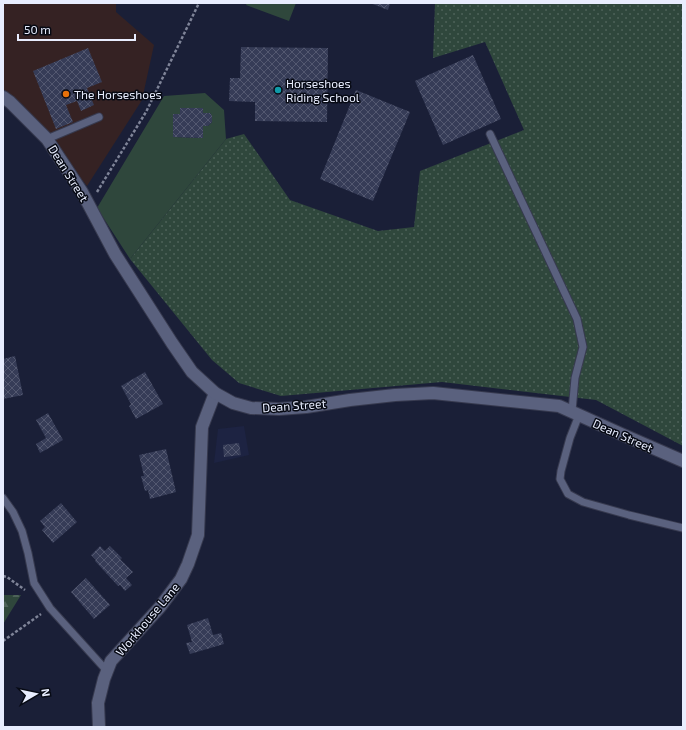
<svg xmlns="http://www.w3.org/2000/svg" width="686" height="730" viewBox="0 0 686 730" font-family="'Exo 2',sans-serif">
<style>
.commercial{fill:#352223}
.built{fill:#1d2342}
.grass{fill:url(#grass-dots)}
.forest{fill:url(#forest-firs)}
.garden{fill:#2f473c;fill-rule:evenodd}
.building{fill:url(#building-cross-hatch)}
.lines{fill:none;stroke-linecap:round;stroke-linejoin:round}
.lane-casing{stroke:#373a4f;stroke-width:9}
.street-casing{stroke:#373a4f;stroke-width:14}
.secondary-casing{stroke:#373a4f;stroke-width:14}
.path{stroke:#7f8498;stroke-width:2.5;stroke-dasharray:3 2;stroke-linecap:butt}
.lane{stroke:#5a617e;stroke-width:7}
.street{stroke:#5a617e;stroke-width:12}
.secondary{stroke:#5a617e;stroke-width:12}
.culture-dot{fill:#0f9aa8;stroke:#070a14;stroke-width:1.5}
.food-dot{fill:#e8710a;stroke:#070a14;stroke-width:1.5}
.labels{text-anchor:middle;dominant-baseline:central;stroke-width:3;stroke-linejoin:round;paint-order:stroke}
.poi-label{font-size:12px;fill:#e8edfe;stroke:#070a14;text-anchor:start}
.street-label{font-size:12px;fill:#e8edfe;stroke:#070a14}
</style>
<defs>
<pattern id="grass-dots" width="8" height="8" patternUnits="userSpaceOnUse"><rect width="8" height="8" fill="#2f473c"/><path d="M2 2h.1M6 6h.1" fill="none" stroke="#4d6259" stroke-width="1.8" stroke-linecap="round"/></pattern>
<pattern id="forest-firs" width="22" height="20" patternUnits="userSpaceOnUse"><rect width="22" height="20" fill="#2f473c"/><path d="M5 1l3.5 6h-7zM16 11l3.5 6h-7z" fill="#4d6259"/></pattern>
<pattern id="building-cross-hatch" width="8" height="8" patternUnits="userSpaceOnUse"><rect width="8" height="8" fill="#363c57"/><path d="M0 0l8 8M0 8l8-8" fill="none" stroke="#535870"/></pattern>
</defs>
<rect width="100%" height="100%" fill="#1a1f37"/>
<path class="commercial" d="M 3,3 L 116,3 L 116,12 L 154,45 L 142,100 L 87,186 L 23,105 L 3,89 Z"/>
<path class="built" d="M 244,426 L 249,455 L 214,463 L 218,429 Z"/>
<path class="grass" d="M 435,3 L 683,3 L 683,446 L 596,400 L 442,382 L 281,396 L 239,383 L 212,360 L 130,259 L 226,139 L 244,134 L 290,200 L 378,231 L 414,227 L 420,171 L 524,130 L 485,42 L 433,58 Z"/>
<path class="forest" d="M 3,595 L 21,595 L 3,624 Z"/>
<path class="garden" d="M 247,3 L 296,3 L 289,21 L 246,5 Z
M 205,93 L 224,110 L 226,139 L 130,259 L 97,208 L 164,96 ZM 180,108 L 203,108 L 203,113 L 210,113 L 212,116 L 212,122 L 208,126 L 203,126 L 202,138 L 173,137 L 173,114 L 180,114 Z"/>
<path class="building" d="M 370,3 L 390,3 L 388,10 Z
M 241,47 L 328,48 L 327,122 L 255,121 L 255,102 L 229,101 L 230,78 L 240,78 Z
M 88,48 L 102,82 L 87,88 L 94,105 L 81,111 L 77,101 L 66,105 L 73,122 L 56,129 L 33,71 Z
M 473,55 L 501,119 L 443,145 L 415,81 Z
M 356,90 L 410,112 L 373,201 L 320,179 Z
M 180,108 L 203,108 L 203,113 L 210,113 L 212,116 L 212,122 L 208,126 L 203,126 L 203,138 L 173,137 L 173,114 L 180,114 Z
M 15,356 L 23,395 L 3,399 L 3,359 Z
M 145,372 L 163,404 L 136,419 L 129,406 L 131,404 L 121,386 Z
M 48,413 L 63,440 L 40,453 L 36,444 L 46,438 L 36,420 Z
M 239,443 L 241,455 L 224,457 L 223,445 Z
M 166,449 L 176,492 L 150,499 L 148,490 L 145,491 L 141,476 L 144,476 L 139,455 Z
M 61,503 L 77,522 L 53,543 L 42,530 L 45,527 L 40,521 Z
M 100,546 L 105,551 L 110,546 L 122,558 L 120,559 L 133,572 L 126,578 L 132,585 L 125,591 L 120,585 L 118,586 L 95,561 L 96,560 L 91,555 Z
M 86,578 L 110,605 L 94,619 L 71,592 Z
M 208,618 L 213,635 L 221,633 L 224,644 L 190,654 L 186,643 L 192,642 L 187,625 Z"/>
<g class="lines">
<defs>
<path id="lane" d="M 490,134 L 577,319 L 583,347 L 575,378 L 572,411
M 47,139 L 99,117
M 579,415 L 570,438 L 561,471 L 560,479 L 568,494 L 583,502 L 629,515 L 683,528
M 3,498 L 13,512 L 22,531 L 28,553 L 34,583 L 50,608 L 107,671"/>
<path id="street" d="M 99,727 L 98,703 L 104,679 L 111,661 L 160,607 L 181,579 L 188,564 L 198,535 L 202,427 L 215,393"/>
<path id="secondary" d="M 3,97 L 10,102 L 47,139 L 82,192 L 115,254 L 172,343 L 192,372 L 215,393 L 233,403 L 251,408 L 279,409 L 306,407 L 350,400 L 395,395 L 433,393 L 559,406 L 621,434 L 683,461"/>
</defs>
<use href="#lane" class="lane-casing"/>
<use href="#street" class="street-casing"/>
<use href="#secondary" class="secondary-casing"/>
<path class="path" d="M 97,192 L 146,112 L 199,3
M 3,576 L 7,577 L 25,590
M 3,641 L 41,614"/>
<use href="#lane" class="lane"/>
<use href="#street" class="street"/>
<use href="#secondary" class="secondary"/>
</g>
<circle class="culture-dot" cx="278" cy="90" r="4"/>
<circle class="food-dot" cx="66" cy="94" r="4"/>
<g class="labels">
<g class="poi-label">
<text x="286" y="83">Horseshoes<tspan x="286" dy="14">Riding School</tspan></text>
<text x="74" y="94">The Horseshoes</text>
</g>
<g class="street-label">
<text transform="translate(69 173) rotate(58)">Dean Street</text>
<text transform="translate(294 405) rotate(-4)">Dean Street</text>
<text transform="translate(623 435) rotate(24)">Dean Street</text>
<text transform="translate(147 619) rotate(-50)">Workhouse Lane</text>
</g>
</g>
<rect width="686" height="730" fill="none" stroke="#e8edfe" stroke-width="8"/>
<g transform="translate(36 694) rotate(81)" stroke="#070a14" stroke-width="3" paint-order="stroke">
<path d="M0-3L7 15L0 10L-7 15Z" fill="#e8edfe"/>
<text y="-6" font-size="11" font-weight="bold" text-anchor="middle" fill="#e8edfe">N</text>
</g>
<path d="M18 34v6h117v-6" fill="none" stroke="#e8edfe" stroke-width="2"/>
<text x="24" y="34" font-size="12" fill="#e8edfe" stroke="#070a14" stroke-width="3" paint-order="stroke">50 m</text>
</svg>
